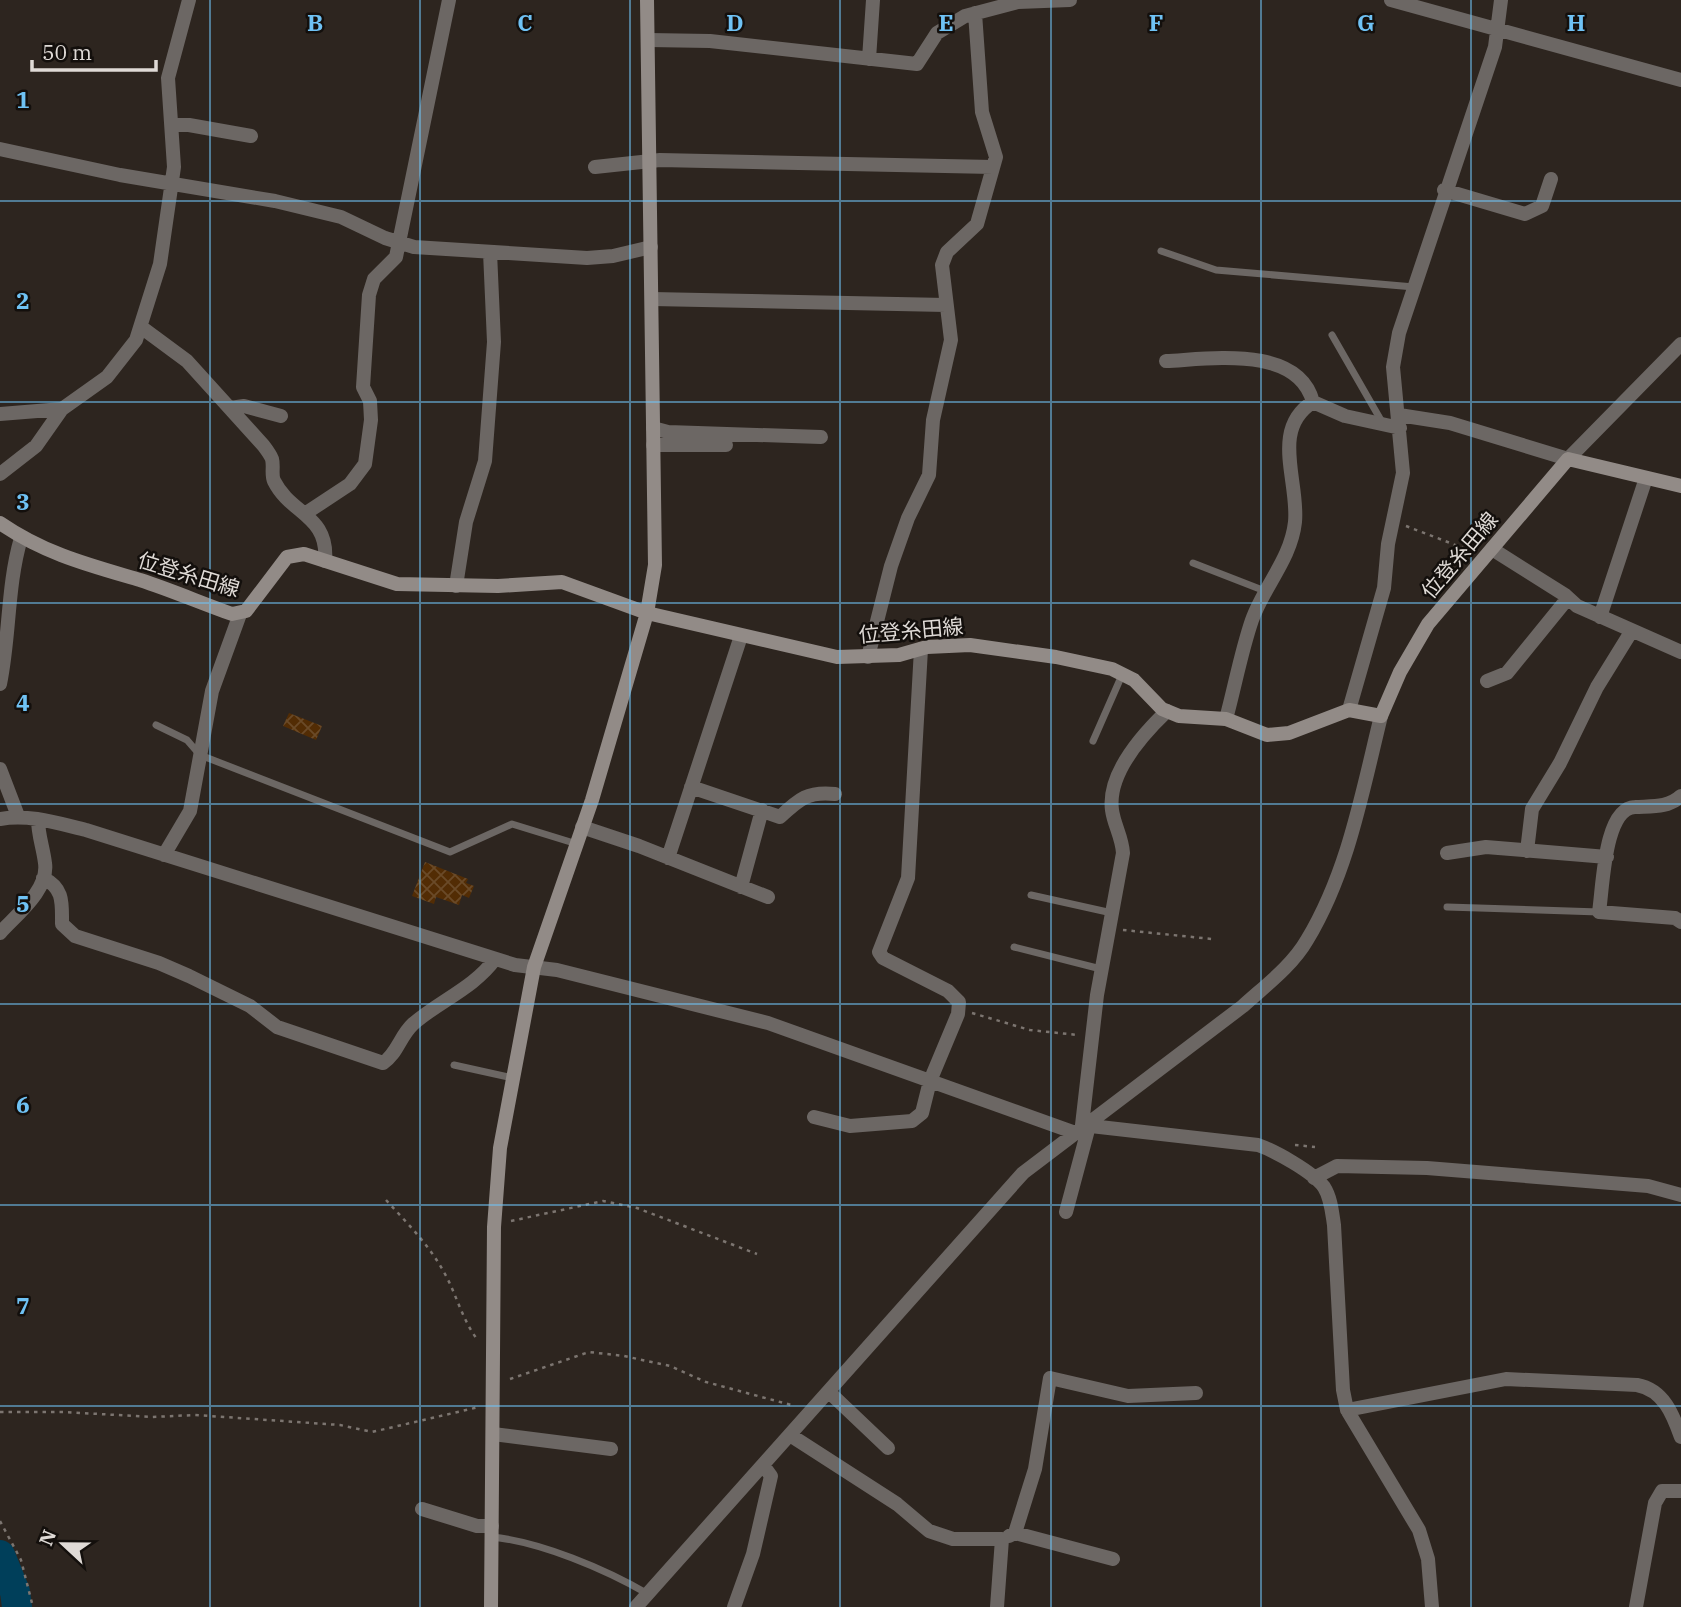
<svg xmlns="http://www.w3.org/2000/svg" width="1681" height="1607" viewBox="0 0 1681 1607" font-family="'IBM Plex Serif','Noto Sans JP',serif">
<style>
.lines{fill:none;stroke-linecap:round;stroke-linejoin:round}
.river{stroke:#003f5a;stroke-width:30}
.building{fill:url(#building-cross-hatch)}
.path{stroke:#7c7570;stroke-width:2.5;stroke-dasharray:3.5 5;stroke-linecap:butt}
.lane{stroke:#6c6764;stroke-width:7}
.street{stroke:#6c6764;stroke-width:14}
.secondary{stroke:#928b87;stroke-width:14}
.grid{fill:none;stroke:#6fc2f4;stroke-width:2;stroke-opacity:0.55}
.labels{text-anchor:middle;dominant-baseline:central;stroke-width:5;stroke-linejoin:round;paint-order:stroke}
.street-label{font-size:21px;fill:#dfdad6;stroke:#130f0c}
.grid-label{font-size:23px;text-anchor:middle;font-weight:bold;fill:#6fc2f4;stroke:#130f0c;stroke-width:5;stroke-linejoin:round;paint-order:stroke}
</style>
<defs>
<pattern id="building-cross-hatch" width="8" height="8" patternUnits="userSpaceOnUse" patternTransform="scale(1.75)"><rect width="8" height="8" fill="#522c04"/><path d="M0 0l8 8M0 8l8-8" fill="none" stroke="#6a4a28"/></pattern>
</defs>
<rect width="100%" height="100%" fill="#2d251f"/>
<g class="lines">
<path class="river" d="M 0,1555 L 15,1592 L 17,1607"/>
</g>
<path class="building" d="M 289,713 L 322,726 L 316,740 L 283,726 Z
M 425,862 L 468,879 L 466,883 L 474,886 L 469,898 L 462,895 L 459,905 L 436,897 L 434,904 L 412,896 Z"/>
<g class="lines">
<path class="path" d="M 1406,526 L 1471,551
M 1123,930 L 1212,939
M 972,1013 L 1030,1030 L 1078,1035
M 1295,1145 L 1315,1147
M 386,1200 C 408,1224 430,1246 445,1274 C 457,1296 462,1319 477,1339
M 511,1221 L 603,1201 L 637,1208 L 757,1254
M 510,1379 L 589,1352 L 624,1356 L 670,1366 L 706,1382 L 795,1406
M 0,1412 L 64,1412 L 152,1417 L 195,1415 L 340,1425 L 372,1432 L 479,1407
M 0,1521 L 21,1560 L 33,1607"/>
<path class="lane" d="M 1161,251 L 1216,270 L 1414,287
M 1332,335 L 1382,422
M 1193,563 L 1265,591
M 156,725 L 187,740 L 200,755 L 450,852 L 512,824 L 577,844
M 1093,741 L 1122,675
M 1031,895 L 1112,913
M 1447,907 L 1599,912
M 1014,947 L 1101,969
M 454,1065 L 513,1078
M 492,1537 C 541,1542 605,1569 648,1594"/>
<path class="street" d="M 1391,0 L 1681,80
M 649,40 L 710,41 L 917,64 L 937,33 L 965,16 L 1018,2 L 1070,0
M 869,59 L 873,0
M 172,125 L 189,125 L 251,136
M 0,149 L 120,175 L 275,201 L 341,217 L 385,238 L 414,247 L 587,258 L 613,256 L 651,247
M 595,167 L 660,160 L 993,167
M 1444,190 L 1525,214 L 1542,206 L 1551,179
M 652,299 L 946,305
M 141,327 L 187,361 L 263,445 C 266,449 270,454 272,459 C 274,466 271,475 274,481 C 291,515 329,515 325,561
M 1166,361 C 1211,359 1298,345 1313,402
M 230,408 L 244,406 L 281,416
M 0,414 L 62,409
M 1399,415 L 1450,423 L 1568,459 L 1681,344
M 653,428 L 668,432 L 821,437
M 653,445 L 726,445
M 0,474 L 36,446 L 62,409 L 107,377 L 136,340 L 160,264 L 174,167 L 168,78 L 189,0
M 306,513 L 350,484 L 365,464 L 371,420 L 370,401 L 363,387 L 369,295 L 374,279 L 396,257 L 449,0
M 1492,549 L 1565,595 L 1577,606 L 1681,652
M 456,586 L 466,522 L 485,461 L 494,342 L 490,252
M 1600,617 L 1646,478
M 868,657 L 891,566 L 908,518 L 929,475 L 933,420 L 951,340 L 942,265 L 947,252 L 977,224 L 996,157 L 982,112 L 975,13
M 1487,681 L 1507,673 L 1568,598
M 0,684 C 10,635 7,586 21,538
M 1349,710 L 1384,588 L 1388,544 L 1403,473 L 1393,367 L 1399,333 L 1495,47 L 1501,0
M 1226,719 C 1235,686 1241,652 1252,620 C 1264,586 1291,559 1295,522 C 1299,481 1270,429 1313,402 L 1345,416 L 1400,428
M 0,769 L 18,816
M 691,787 L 780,817 C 799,799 808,791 835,794
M 1681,796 C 1668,808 1652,806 1635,807 C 1604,808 1603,887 1599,912 L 1675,918 L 1681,922
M 0,819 C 30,814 57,823 86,830 L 515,965 L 557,970 L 768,1023 L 1073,1132
M 582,827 L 639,846 L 768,897
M 1527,851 L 1532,809 L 1560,763 L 1597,687 L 1631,632
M 1447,853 L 1486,847 L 1607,857
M 164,855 L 190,811 L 212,691 L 240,614
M 668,858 L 741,636
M 43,878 C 64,888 62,903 62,924 L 75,936 L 159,963 L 189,976 L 250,1006 L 277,1027 L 383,1063 C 397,1054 400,1036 413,1024 C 439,1001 474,988 495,959
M 741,887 L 762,810
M 0,933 C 16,915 49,890 45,863 C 43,847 38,835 38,819
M 814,1117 L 850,1126 L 912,1121 L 922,1113 L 930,1081 L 958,1014 L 959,1002 L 948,991 L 883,958 L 879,952 L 908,878 L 921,649
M 1082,1125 L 1258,1145 C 1275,1151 1313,1172 1324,1187 C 1331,1198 1332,1212 1334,1225 L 1343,1390 L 1347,1410 L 1419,1530 L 1428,1559 L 1432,1607
M 1082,1125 L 1097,995 L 1123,853 C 1122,837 1114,825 1112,810 C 1107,773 1143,734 1167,711
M 1314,1178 L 1337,1166 L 1427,1168 L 1648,1186 L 1681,1195
M 1066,1212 L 1089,1126
M 829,1392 L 888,1448
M 1347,1410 L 1506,1379 L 1637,1385 C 1664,1390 1673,1415 1681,1437
M 493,1434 L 611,1449
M 790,1435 L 897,1504 L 929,1531 L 953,1539 L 1002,1539 L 997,1607
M 422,1509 L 477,1526 L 492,1526
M 1015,1533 L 1035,1469 L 1050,1378 L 1128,1396 L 1196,1393
M 1009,1536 L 1015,1533 L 1113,1559
M 636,1607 L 1023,1173 L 1243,1006 C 1265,986 1292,966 1307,940 C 1348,872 1362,793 1381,716
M 734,1607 L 753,1554 L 771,1476 L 763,1465
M 1636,1607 L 1655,1503 L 1662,1491 L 1681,1491"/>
<path class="secondary" d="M 0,523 C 45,554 89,565 140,580 C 171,590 201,603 232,614 L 246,611 L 287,557 L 304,554 L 397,584 L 498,586 L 562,582 L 647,613 L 837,657 L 899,655 L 927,647 L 970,645 L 1056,657 L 1112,669 L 1134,680 L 1162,709 L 1179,716 L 1226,719 L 1267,735 L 1289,733 L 1349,710 L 1381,716 L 1400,672 L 1428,624 L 1568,459 L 1681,486
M 491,1607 L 494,1227 L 500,1148 L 534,967 L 592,800 L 647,613 L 655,565 L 647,0"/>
</g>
<path class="grid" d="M 210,0 L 210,1607M 420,0 L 420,1607M 630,0 L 630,1607M 840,0 L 840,1607M 1051,0 L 1051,1607M 1261,0 L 1261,1607M 1471,0 L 1471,1607M 0,201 L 1681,201M 0,402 L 1681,402M 0,603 L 1681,603M 0,804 L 1681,804M 0,1004 L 1681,1004M 0,1205 L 1681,1205M 0,1406 L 1681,1406"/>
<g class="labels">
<g class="street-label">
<text transform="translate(1459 555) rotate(-50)">位登糸田線</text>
<text transform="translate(189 574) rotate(17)">位登糸田線</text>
<text transform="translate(911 630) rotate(-5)">位登糸田線</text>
</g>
</g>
<g class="grid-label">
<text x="315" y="31">B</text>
<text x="525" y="31">C</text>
<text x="735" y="31">D</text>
<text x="946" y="31">E</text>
<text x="1156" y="31">F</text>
<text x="1366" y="31">G</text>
<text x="1576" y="31">H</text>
<text x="23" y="108">1</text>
<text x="23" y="309">2</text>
<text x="23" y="510">3</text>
<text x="23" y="711">4</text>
<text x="23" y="912">5</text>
<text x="23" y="1113">6</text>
<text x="23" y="1314">7</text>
</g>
<g transform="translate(63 1544) rotate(292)" stroke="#130f0c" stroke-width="5" paint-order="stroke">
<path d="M0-5L12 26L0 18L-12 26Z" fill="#dfdad6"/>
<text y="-10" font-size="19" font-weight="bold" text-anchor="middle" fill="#dfdad6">N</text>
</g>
<path d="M32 60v10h124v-10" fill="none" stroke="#dfdad6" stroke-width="3.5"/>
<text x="42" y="60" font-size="21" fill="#dfdad6" stroke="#130f0c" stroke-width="5" paint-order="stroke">50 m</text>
</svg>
